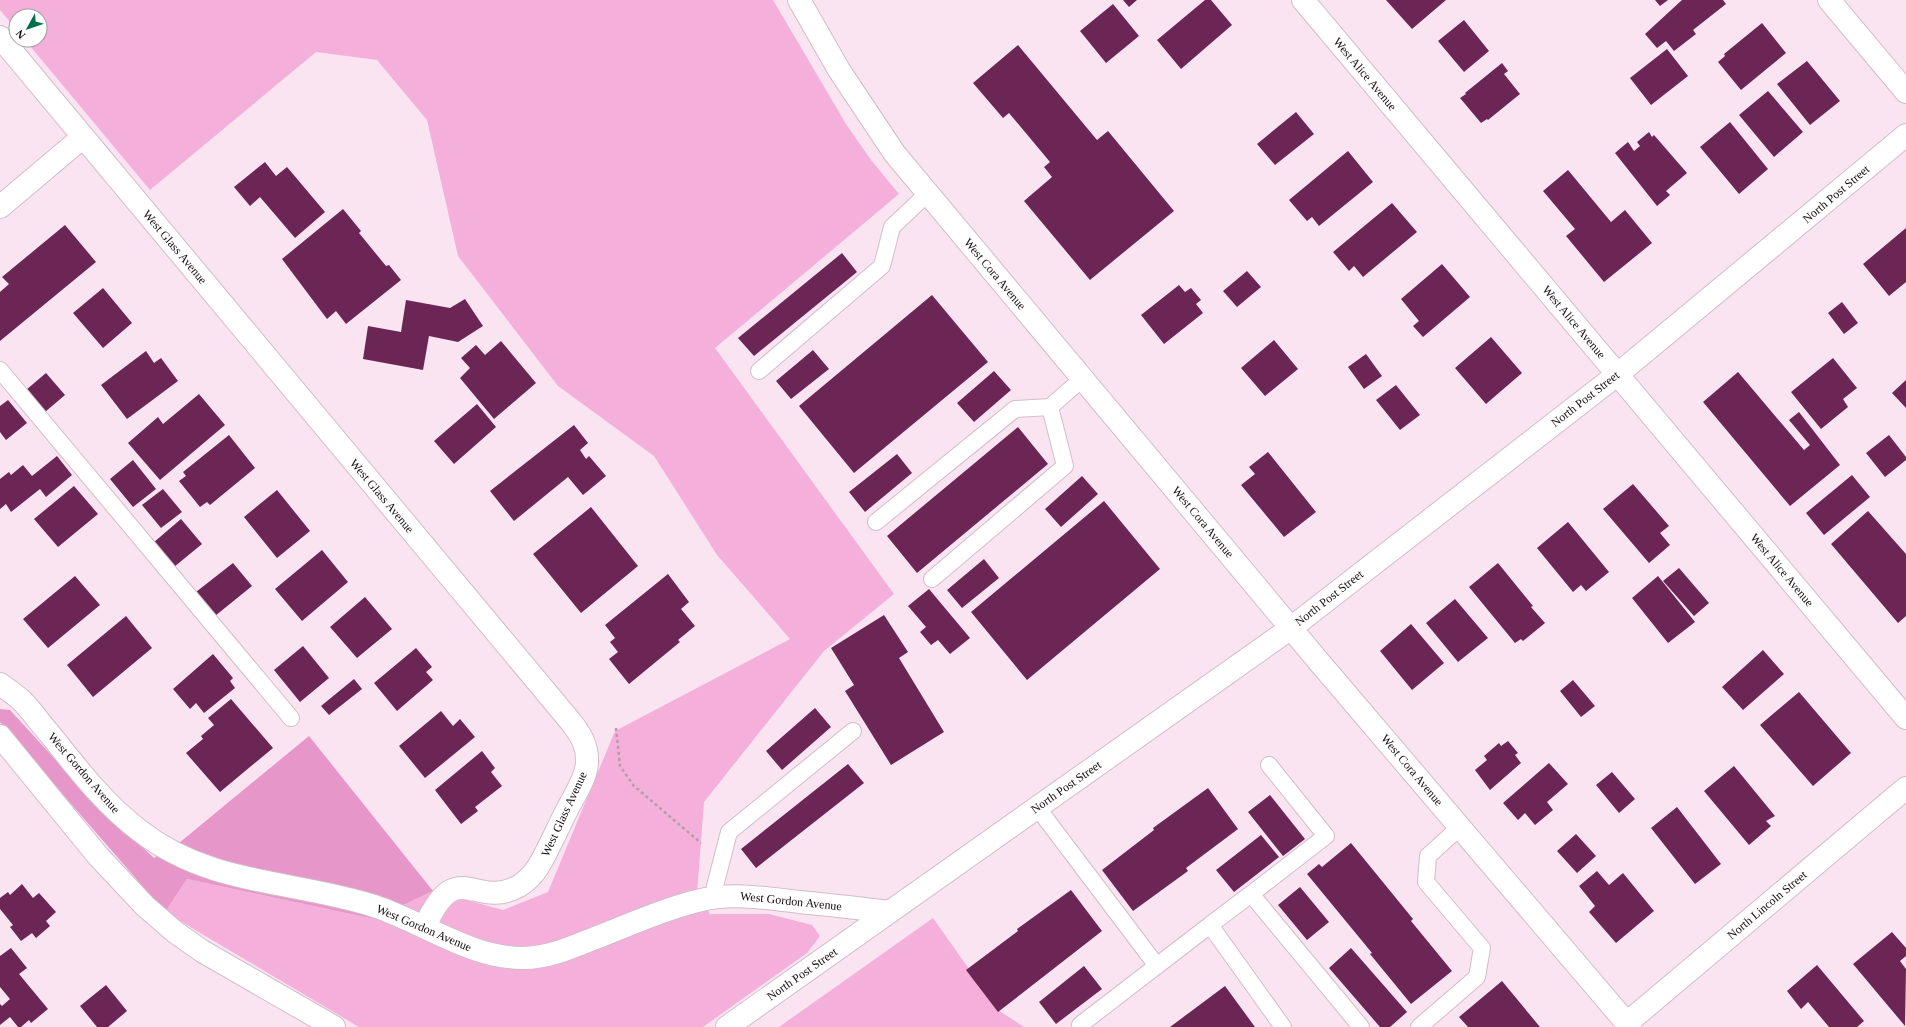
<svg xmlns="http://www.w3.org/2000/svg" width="1906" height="1027" viewBox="0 0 1906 1027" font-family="'Times New Roman',serif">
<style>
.green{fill:#f4b0da}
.forest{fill:#e796c9}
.building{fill:#6c2656}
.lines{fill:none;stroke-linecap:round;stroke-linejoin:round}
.lane-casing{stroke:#d2bdc9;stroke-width:18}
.street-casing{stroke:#d2bdc9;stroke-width:24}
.secondary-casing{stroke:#d2bdc9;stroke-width:24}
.path{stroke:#b09fa9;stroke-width:2.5;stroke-dasharray:3 3;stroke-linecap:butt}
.lane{stroke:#fff;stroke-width:16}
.street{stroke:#fff;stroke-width:22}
.secondary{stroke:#fff;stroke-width:22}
.labels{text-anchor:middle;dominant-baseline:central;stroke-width:4;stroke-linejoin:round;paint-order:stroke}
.street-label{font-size:12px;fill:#110a0e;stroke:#fff}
</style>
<rect width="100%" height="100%" fill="#fae4f1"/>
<path class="green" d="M 0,0 L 773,0 L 846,124 L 871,160 L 899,194 L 715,348 L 894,594 L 824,651 L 704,802 L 697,893 L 710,914 L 769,914 L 812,925 L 820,936 L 807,953 L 703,1027 L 359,1027 L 165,912 L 187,879 L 374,919 L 433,891 L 503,910 L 548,892 L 615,731 L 790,639 L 717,555 L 654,456 L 558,386 L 458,256 L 427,120 L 377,60 L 316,52 L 150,190 L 25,40 L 40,40 L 40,16 L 16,16 L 16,29 L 0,10 Z
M 933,918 L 998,1010 L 1024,1027 L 779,1027 Z"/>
<path class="forest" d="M 0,709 L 10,710 L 96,804 L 154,858 L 179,843 L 309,736 L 433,891 L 374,919 L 187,879 L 165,912 L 0,722 Z"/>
<path class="building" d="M 1123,0 L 1137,0 L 1129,7 Z
M 1205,0 L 1211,0 L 1232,25 L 1181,69 L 1157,40 Z
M 1386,0 L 1446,0 L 1412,29 Z
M 1655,0 L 1668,0 L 1660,6 Z
M 1682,0 L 1723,0 L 1726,4 L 1693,30 L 1696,34 L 1674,51 L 1666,41 L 1657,48 L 1645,34 Z
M 1113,4 L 1139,36 L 1106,63 L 1080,31 Z
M 1464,20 L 1489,51 L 1464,72 L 1438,41 Z
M 1762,23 L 1786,53 L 1741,90 L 1718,62 L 1725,56 L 1724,54 Z
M 1018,45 L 1097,140 L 1108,131 L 1174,211 L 1090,280 L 1024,201 L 1052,177 L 1044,167 L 1050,162 L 1009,113 L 1003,118 L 973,83 Z
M 1667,49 L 1688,76 L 1651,105 L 1630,78 Z
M 1807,61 L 1840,101 L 1810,125 L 1777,84 Z
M 1502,63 L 1508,71 L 1504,74 L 1520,94 L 1488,120 L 1487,119 L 1481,123 L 1460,98 L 1466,94 L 1465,93 Z
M 1768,91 L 1803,132 L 1774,157 L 1739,115 Z
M 1296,112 L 1314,134 L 1275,165 L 1257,144 Z
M 1730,122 L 1768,169 L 1739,194 L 1700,147 Z
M 1649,132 L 1652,137 L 1654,135 L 1687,173 L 1666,191 L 1670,195 L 1657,206 L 1615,153 L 1628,142 L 1634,151 L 1640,146 L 1637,142 Z
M 1348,151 L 1373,182 L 1319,226 L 1312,217 L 1307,221 L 1289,200 Z
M 265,162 L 276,176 L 287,167 L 325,212 L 295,238 L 260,197 L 250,206 L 234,187 Z
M 1568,170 L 1611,222 L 1625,210 L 1652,243 L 1604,282 L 1566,236 L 1575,229 L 1543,191 Z
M 1392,203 L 1417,232 L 1363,277 L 1354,266 L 1349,271 L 1333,252 Z
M 343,209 L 361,231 L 359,233 L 386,266 L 389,265 L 401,280 L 346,324 L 336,311 L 327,319 L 282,259 Z
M 65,225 L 96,262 L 0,341 L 0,292 L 9,284 L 2,277 Z
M 1906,228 L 1906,282 L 1889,296 L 1863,264 Z
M 842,253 L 857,272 L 754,356 L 738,338 Z
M 1442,264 L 1470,297 L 1423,337 L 1413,326 L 1419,321 L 1401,299 Z
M 1247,271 L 1261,287 L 1237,307 L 1223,291 Z
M 1179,285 L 1185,292 L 1191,288 L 1201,300 L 1196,304 L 1203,313 L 1164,344 L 1141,315 Z
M 103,288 L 132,323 L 103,348 L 73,313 Z
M 932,295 L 988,362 L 854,473 L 799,406 Z
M 465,299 L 483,326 L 458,342 L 429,336 L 423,370 L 363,359 L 368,326 L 401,332 L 406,300 L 450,308 Z
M 1842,302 L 1858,323 L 1844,334 L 1828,313 Z
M 1491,337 L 1522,373 L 1486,404 L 1455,368 Z
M 1274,340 L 1298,369 L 1265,396 L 1241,368 Z
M 501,341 L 536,383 L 494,419 L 460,378 L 470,368 L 461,358 L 476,345 L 485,355 Z
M 813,350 L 829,369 L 791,399 L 776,381 Z
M 146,351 L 154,363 L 161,358 L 178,381 L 127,419 L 101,385 Z
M 1366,354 L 1382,376 L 1364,389 L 1348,367 Z
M 1833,358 L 1857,388 L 1843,399 L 1848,407 L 1821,429 L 1791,392 Z
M 994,371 L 1011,390 L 974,422 L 957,403 Z
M 1738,372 L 1804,450 L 1810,445 L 1789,420 L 1799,412 L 1840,465 L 1790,506 L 1703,402 Z
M 46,373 L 65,395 L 45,412 L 26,390 Z
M 1906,380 L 1906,408 L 1892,393 Z
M 1396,385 L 1420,415 L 1400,430 L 1376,400 Z
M 199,394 L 225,425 L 160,480 L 128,443 L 158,417 L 163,424 Z
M 8,400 L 27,423 L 6,440 L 0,432 L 0,406 Z
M 477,404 L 496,427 L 454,464 L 434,441 Z
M 574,425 L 588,443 L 580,450 L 586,459 L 589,456 L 606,476 L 583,495 L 568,477 L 514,521 L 490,491 Z
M 1018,427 L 1048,464 L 917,573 L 887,536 Z
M 229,435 L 255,468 L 210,505 L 207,502 L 200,507 L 179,481 L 186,476 L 183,472 Z
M 1889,435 L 1906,457 L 1906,460 L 1885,477 L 1866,453 Z
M 1268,452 L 1316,512 L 1284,537 L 1241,485 L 1255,474 L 1249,467 Z
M 897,454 L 912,473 L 865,512 L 849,492 Z
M 57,456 L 72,475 L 46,497 L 40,489 L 11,512 L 6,504 L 0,509 L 0,479 L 9,472 L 11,475 L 23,465 L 32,476 Z
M 133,460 L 156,489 L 133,507 L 110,479 Z
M 1852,475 L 1870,497 L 1824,535 L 1806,513 Z
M 1082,476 L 1098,494 L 1061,527 L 1045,509 Z
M 1633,484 L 1669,526 L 1660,533 L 1670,545 L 1649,563 L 1603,509 Z
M 74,486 L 98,514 L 58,547 L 34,519 Z
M 163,489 L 182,512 L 161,528 L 142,505 Z
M 277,490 L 310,531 L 277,558 L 244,517 Z
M 1104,501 L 1160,569 L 1027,680 L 971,612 Z
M 591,507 L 638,566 L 581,613 L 533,554 Z
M 1868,511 L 1906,554 L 1906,616 L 1898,623 L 1831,544 Z
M 181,519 L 202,544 L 174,567 L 153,543 Z
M 1568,522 L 1609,572 L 1586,591 L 1581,585 L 1573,592 L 1537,548 Z
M 322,550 L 348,582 L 302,621 L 275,589 Z
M 984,559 L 999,578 L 962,608 L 947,590 Z
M 233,563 L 252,586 L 215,616 L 196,592 Z
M 1498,563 L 1533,606 L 1531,607 L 1545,623 L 1523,641 L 1521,639 L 1515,643 L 1469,587 Z
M 1679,568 L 1709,603 L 1694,616 L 1663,581 Z
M 668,574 L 689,602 L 681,609 L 695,626 L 678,640 L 680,642 L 629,684 L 609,659 L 618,652 L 610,642 L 615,638 L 605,625 Z
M 75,576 L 100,605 L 48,648 L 23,619 Z
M 1658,576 L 1695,622 L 1668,643 L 1632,598 Z
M 929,589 L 970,638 L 950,654 L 938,640 L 931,645 L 920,632 L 926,627 L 908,606 Z
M 365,597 L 392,629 L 357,658 L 330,627 Z
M 1455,599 L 1488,638 L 1458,662 L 1426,623 Z
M 884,615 L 908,652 L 899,658 L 944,732 L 891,765 L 845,691 L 854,685 L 831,648 Z
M 126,616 L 152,648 L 93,697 L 67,665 Z
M 1411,624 L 1444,663 L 1412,690 L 1380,651 Z
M 303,646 L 329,678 L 300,702 L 274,670 Z
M 416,648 L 432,667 L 426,672 L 433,680 L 397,711 L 374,683 Z
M 1763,650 L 1784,674 L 1743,710 L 1722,687 Z
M 213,654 L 233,678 L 230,681 L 235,688 L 204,713 L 196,703 L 190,709 L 173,689 Z
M 354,679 L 362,689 L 329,715 L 321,706 Z
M 1573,680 L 1595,706 L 1581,717 L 1560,691 Z
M 1799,692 L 1851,753 L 1813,786 L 1760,725 Z
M 231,699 L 273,748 L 220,792 L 186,753 L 203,739 L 201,736 L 214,725 L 208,718 Z
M 815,708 L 831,727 L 782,770 L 766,751 Z
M 441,711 L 453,726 L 460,719 L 475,737 L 425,778 L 399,746 Z
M 1508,741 L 1518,753 L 1515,755 L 1521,763 L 1490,790 L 1475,770 L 1487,760 L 1484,756 L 1499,743 L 1501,746 Z
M 482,751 L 495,768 L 491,772 L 502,786 L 475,807 L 478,811 L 461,824 L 435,790 Z
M 1549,763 L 1568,784 L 1547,802 L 1553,810 L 1535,825 L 1525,813 L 1518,820 L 1503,803 Z
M 848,764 L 864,783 L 756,868 L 741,849 Z
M 1734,766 L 1775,816 L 1766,821 L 1771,826 L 1749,845 L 1704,791 Z
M 1612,772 L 1635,799 L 1619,813 L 1596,785 Z
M 1208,788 L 1238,829 L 1186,868 L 1188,871 L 1133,911 L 1102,870 L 1154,830 L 1153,828 Z
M 1270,795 L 1305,839 L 1283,856 L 1248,812 Z
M 1677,807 L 1721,864 L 1695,884 L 1651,828 Z
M 1576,834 L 1596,856 L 1577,873 L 1557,851 Z
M 1261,835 L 1279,857 L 1234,892 L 1216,870 Z
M 1351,843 L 1413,919 L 1411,921 L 1452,971 L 1411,1004 L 1370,954 L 1372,953 L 1307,874 L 1319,864 L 1322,867 Z
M 1597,871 L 1609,885 L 1623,873 L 1654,911 L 1616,943 L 1589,912 L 1595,906 L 1579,886 Z
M 22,884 L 33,898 L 39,893 L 56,912 L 46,921 L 50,926 L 36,938 L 32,933 L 21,941 L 10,927 L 13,925 L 0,909 L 0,898 L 8,892 L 10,895 Z
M 1300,887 L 1329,922 L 1307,940 L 1278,905 Z
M 1071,890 L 1102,931 L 998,1012 L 966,970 L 1018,931 L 1017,929 Z
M 1892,932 L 1906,948 L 1906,956 L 1900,961 L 1906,969 L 1905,1026 L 1853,964 Z
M 11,948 L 27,968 L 19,974 L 48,1009 L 31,1023 L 29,1020 L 21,1027 L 18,1027 L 10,1017 L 0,1025 L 0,1004 L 2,1006 L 10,999 L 0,987 L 0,956 Z
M 1351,948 L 1407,1012 L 1390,1027 L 1380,1027 L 1329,968 Z
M 1817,965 L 1864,1021 L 1857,1027 L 1829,1027 L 1808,1002 L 1801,1009 L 1787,991 Z
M 1084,966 L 1102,989 L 1056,1024 L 1039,1002 Z
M 1502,981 L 1540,1027 L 1468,1027 L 1459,1017 Z
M 106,985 L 127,1011 L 108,1027 L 97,1027 L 80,1006 Z
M 1225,986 L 1255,1027 L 1170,1027 Z"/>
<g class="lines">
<defs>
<path id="lane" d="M 0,370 L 291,718
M 759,371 L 882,266 L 892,227 L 928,193
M 876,522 L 1015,409 L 1050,407 L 1082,379
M 932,579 L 1065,466 L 1050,407
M 1037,807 L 1157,966
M 1251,894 L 1326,836 L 1269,765
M 715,897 L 715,886 L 729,832 L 853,731
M 1210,925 L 1251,894 L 1361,1027
M 1081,1027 L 1080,1025 L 1210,925 L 1283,1027
M 1419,1027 L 1477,977 L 1482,948 L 1426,882 L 1428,856 L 1460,827"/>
<path id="street" d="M 799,0 L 839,70 L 895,154 L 1320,663 L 1630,1027
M 1303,0 L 1906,718
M 1829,0 L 1906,92
M 0,37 L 571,722 C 581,735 588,746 587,763 C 586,779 574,796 567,810 C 557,829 549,849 538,867 C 533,875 527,881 519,886 C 474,911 458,854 425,926
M 0,207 L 83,137
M 0,684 C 7,689 14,694 20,699 C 31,709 39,722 49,733 C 77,768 104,804 140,831 C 211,886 293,880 374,906 C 423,922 470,958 523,958 C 546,958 568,949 590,940 C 625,927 660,910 697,901 C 731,892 766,898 800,902 C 830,905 860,908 889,912
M 0,736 L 98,856 L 145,906 L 175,932 L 202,951 L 334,1027
M 1627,1023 L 1906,788"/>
<path id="secondary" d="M 727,1027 L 1291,628 L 1618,374 L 1906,135"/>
</defs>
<use href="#lane" class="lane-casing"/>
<use href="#street" class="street-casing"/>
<use href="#secondary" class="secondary-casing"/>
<path class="path" d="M 616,728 L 620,766 L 634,786 L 701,843"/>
<use href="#lane" class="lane"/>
<use href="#street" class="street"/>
<use href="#secondary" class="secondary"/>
</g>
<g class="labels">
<g class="street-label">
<text transform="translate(1365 74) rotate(50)">West Alice Avenue</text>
<text transform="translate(1836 194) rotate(-40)">North Post Street</text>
<text transform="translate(175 247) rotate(50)">West Glass Avenue</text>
<text transform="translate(995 274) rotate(50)">West Cora Avenue</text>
<text transform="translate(1574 322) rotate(50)">West Alice Avenue</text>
<text transform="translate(1585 399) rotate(-38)">North Post Street</text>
<text transform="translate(382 496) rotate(50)">West Glass Avenue</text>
<text transform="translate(1203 522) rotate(50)">West Cora Avenue</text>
<text transform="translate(1782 570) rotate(50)">West Alice Avenue</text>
<text transform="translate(1329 598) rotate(-38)">North Post Street</text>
<text transform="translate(1412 770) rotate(50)">West Cora Avenue</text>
<text transform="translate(84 773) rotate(49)">West Gordon Avenue</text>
<text transform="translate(1066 787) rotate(-35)">North Post Street</text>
<text transform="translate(564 814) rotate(-65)">West Glass Avenue</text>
<text transform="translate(791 901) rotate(6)">West Gordon Avenue</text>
<text transform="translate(1767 905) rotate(-40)">North Lincoln Street</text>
<text transform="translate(424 928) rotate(23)">West Gordon Avenue</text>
<text transform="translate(802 974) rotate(-35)">North Post Street</text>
</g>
</g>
<g transform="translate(28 28) rotate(230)"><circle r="19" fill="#ffffff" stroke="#a09d9f"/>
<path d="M0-3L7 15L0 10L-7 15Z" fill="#017049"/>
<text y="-6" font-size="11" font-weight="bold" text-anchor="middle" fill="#110a0e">N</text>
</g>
</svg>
